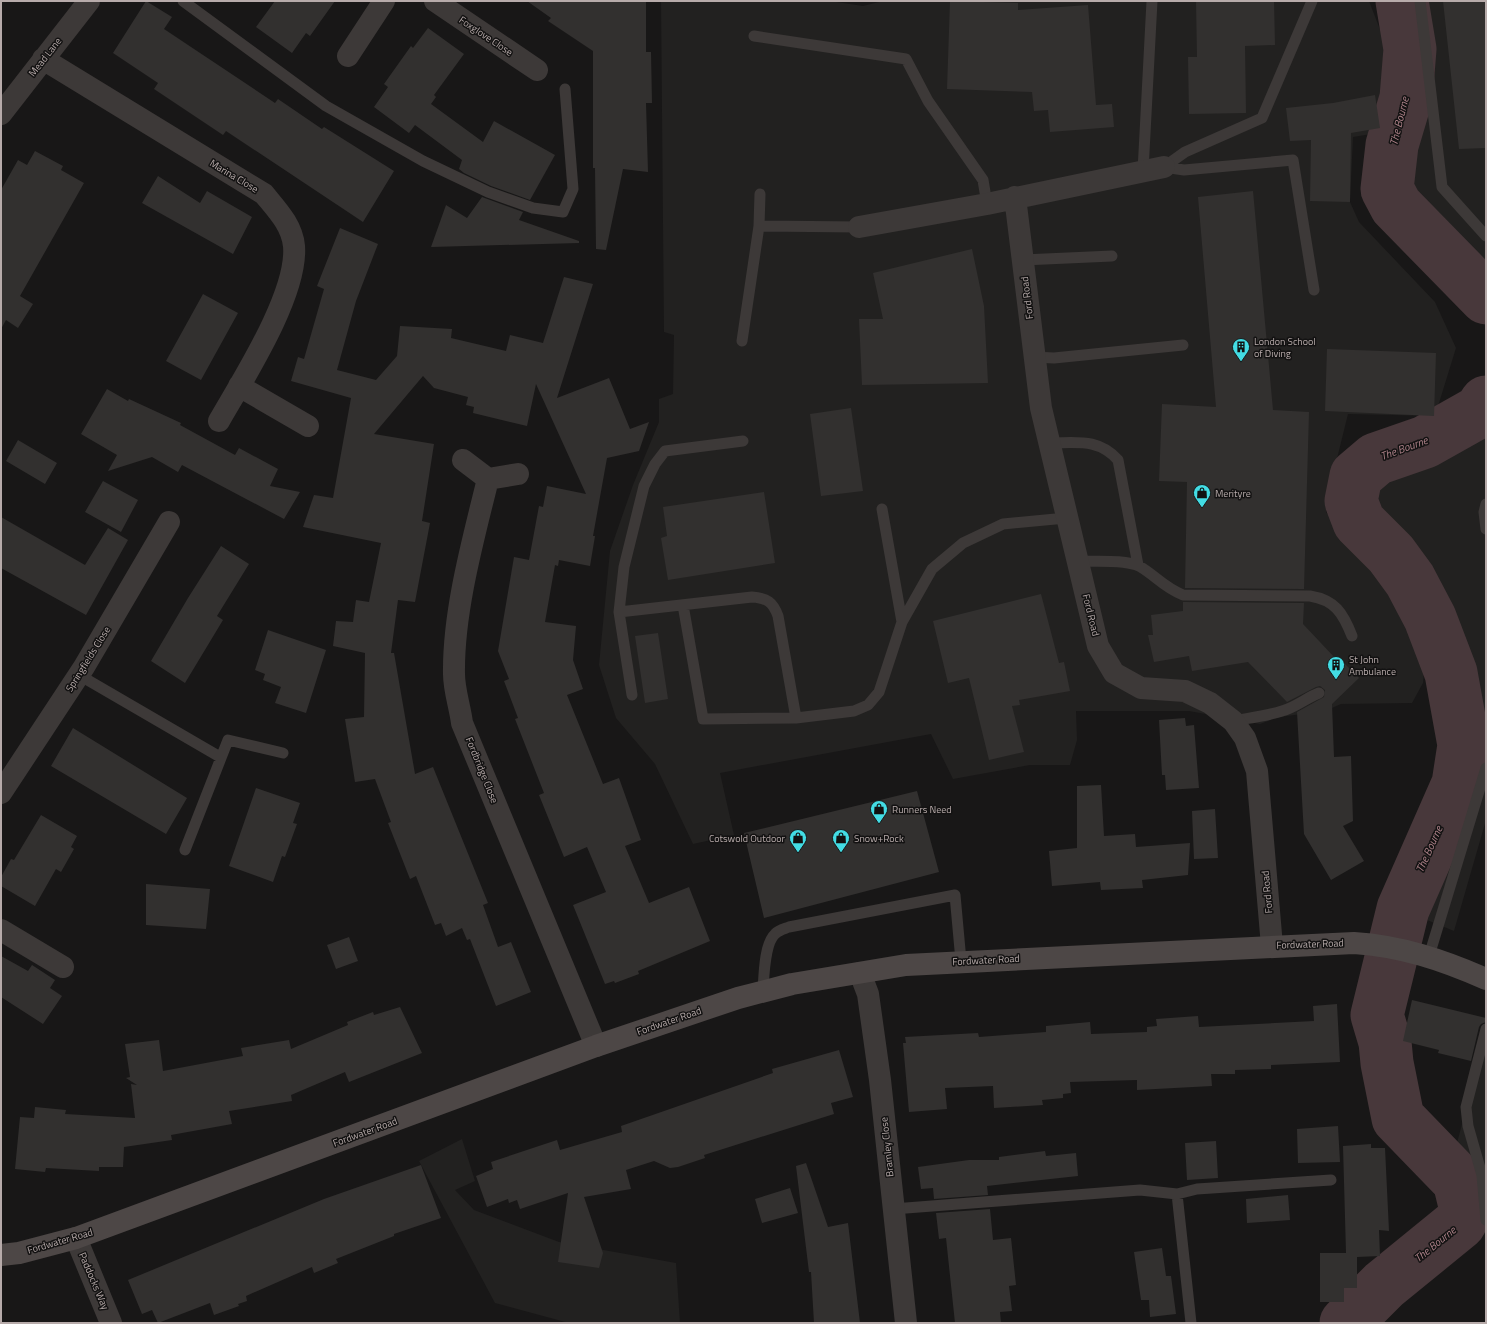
<svg xmlns="http://www.w3.org/2000/svg" width="1487" height="1324" viewBox="0 0 1487 1324" font-family="'Titillium Web',sans-serif">
<style>
.built{fill:#222120}
.lines{fill:none;stroke-linecap:round;stroke-linejoin:round}
.river{stroke:#48383b;stroke-width:53}
.building{fill:#32302f}
.lane{stroke:#3d3938;stroke-width:11}
.street{stroke:#3d3938;stroke-width:22}
.secondary{stroke:#4d4746;stroke-width:22}
.labels{text-anchor:middle;dominant-baseline:central;stroke-width:3;stroke-linejoin:round;paint-order:stroke}
.street-label{font-size:10px;fill:#b7abaa;stroke:#131212}
.poi-label{font-size:10px;fill:#b7abaa;stroke:#131212;text-anchor:start}
.water-label{font-size:11px;font-style:italic;fill:#af838a;stroke:#131212}
</style>
<rect width="100%" height="100%" fill="#181717"/>
<path class="built" d="M 661,1 L 830,1 L 863,6 L 883,1 L 1369,1 L 1391,58 L 1391,95 L 1383,132 L 1353,137 L 1350,202 L 1359,222 L 1435,302 L 1456,348 L 1435,416 L 1348,414 L 1332,479 L 1326,512 L 1374,566 L 1403,615 L 1426,647 L 1423,683 L 1412,703 L 1341,704 L 1325,711 L 1279,717 L 1260,724 L 1189,711 L 1076,711 L 1077,740 L 1070,765 L 1030,765 L 953,779 L 931,734 L 720,773 L 734,835 L 693,844 L 655,764 L 616,718 L 599,665 L 610,551 L 633,485 L 659,422 L 659,399 L 673,394 L 674,335 L 664,332 Z
M 1409,1 L 1486,1 L 1486,277 L 1472,262 L 1421,220 L 1398,189 L 1396,164 L 1407,111 L 1415,51 Z
M 1486,424 L 1486,820 L 1454,931 L 1427,920 L 1477,742 L 1456,650 L 1421,574 L 1385,530 L 1366,502 L 1372,488 L 1401,471 L 1447,459 Z
M 1486,1034 L 1486,1234 L 1471,1228 L 1473,1200 L 1467,1176 L 1453,1158 Z
M 462,1139 L 475,1181 L 455,1190 L 474,1210 L 559,1242 L 676,1263 L 680,1323 L 569,1323 L 495,1303 L 419,1161 Z"/>
<g class="lines">
<path class="river" d="M 1402,1 L 1410,49 L 1406,98 L 1392,145 L 1387,189 L 1396,206 L 1486,298
M 1346,1323 L 1384,1285 L 1460,1223 L 1466,1210 L 1459,1181 L 1398,1118 L 1387,1063 L 1385,1042 L 1377,1015 L 1403,909 L 1458,784 L 1464,745 L 1451,673 L 1430,618 L 1410,580 L 1391,554 L 1359,522 L 1351,501 L 1356,476 L 1376,459 L 1425,442 L 1480,411 L 1486,402"/>
</g>
<path class="building" d="M 146,1 L 172,17 L 164,29 L 275,103 L 278,99 L 322,129 L 324,127 L 394,171 L 363,222 L 226,131 L 223,135 L 154,89 L 158,83 L 113,53 Z
M 275,1 L 335,1 L 310,36 L 306,33 L 292,53 L 256,27 Z
M 527,1 L 646,1 L 646,52 L 651,52 L 652,103 L 646,103 L 648,172 L 623,169 L 606,250 L 596,249 L 595,168 L 593,168 L 593,51 L 548,21 L 551,18 Z
M 950,1 L 1018,3 L 1018,10 L 1088,5 L 1096,105 L 1112,104 L 1114,127 L 1050,132 L 1048,110 L 1034,111 L 1032,92 L 947,89 Z
M 1196,1 L 1274,1 L 1275,45 L 1245,46 L 1246,113 L 1189,114 L 1188,57 L 1197,57 Z
M 1443,1 L 1486,1 L 1486,148 L 1459,149 Z
M 428,28 L 464,54 L 434,95 L 436,97 L 431,104 L 483,142 L 494,121 L 555,155 L 530,200 L 491,186 L 464,173 L 459,169 L 462,160 L 415,125 L 409,133 L 374,107 L 388,87 L 384,84 L 411,46 L 413,48 Z
M 1375,95 L 1380,128 L 1351,133 L 1350,202 L 1310,201 L 1311,140 L 1290,141 L 1286,108 L 1333,103 Z
M 35,151 L 63,166 L 61,170 L 84,183 L 20,296 L 33,304 L 18,328 L 6,320 L 1,329 L 1,190 L 18,160 L 27,165 Z
M 158,176 L 200,203 L 207,191 L 252,217 L 233,254 L 142,203 Z
M 1253,191 L 1273,410 L 1309,412 L 1304,589 L 1185,588 L 1187,482 L 1159,481 L 1162,404 L 1216,407 L 1198,197 Z
M 482,197 L 523,212 L 519,220 L 579,241 L 579,243 L 431,247 L 446,205 L 467,218 Z
M 340,228 L 378,244 L 356,301 L 337,370 L 376,380 L 397,356 L 400,326 L 452,329 L 451,338 L 506,351 L 510,335 L 543,343 L 564,277 L 593,284 L 557,398 L 609,378 L 630,429 L 649,422 L 639,451 L 607,458 L 593,536 L 595,536 L 590,566 L 559,560 L 558,566 L 555,565 L 545,622 L 576,626 L 573,660 L 583,689 L 567,695 L 603,784 L 619,778 L 641,840 L 625,846 L 649,903 L 689,887 L 710,941 L 638,971 L 639,974 L 615,983 L 614,981 L 605,984 L 573,905 L 606,892 L 587,847 L 564,857 L 539,795 L 544,793 L 515,719 L 518,718 L 504,681 L 509,679 L 498,651 L 514,557 L 529,560 L 539,506 L 543,507 L 547,486 L 586,494 L 536,384 L 527,426 L 473,413 L 474,407 L 466,405 L 468,397 L 434,388 L 423,376 L 374,434 L 434,444 L 422,521 L 430,523 L 415,602 L 398,600 L 391,653 L 394,653 L 415,774 L 433,767 L 488,903 L 483,905 L 498,947 L 511,942 L 531,992 L 496,1006 L 470,939 L 467,940 L 462,928 L 446,936 L 441,923 L 435,925 L 416,876 L 410,879 L 388,823 L 391,822 L 375,779 L 355,782 L 345,719 L 364,717 L 365,653 L 333,646 L 336,621 L 353,622 L 356,600 L 369,602 L 381,543 L 303,527 L 314,495 L 333,498 L 351,398 L 291,381 L 298,357 L 304,359 L 324,289 L 317,286 Z
M 972,249 L 984,306 L 988,383 L 862,385 L 859,319 L 883,319 L 873,273 Z
M 203,294 L 238,313 L 201,380 L 166,361 Z
M 1327,349 L 1436,353 L 1434,416 L 1325,411 Z
M 107,389 L 128,401 L 129,399 L 181,423 L 180,425 L 235,455 L 239,448 L 278,469 L 270,486 L 300,492 L 284,519 L 182,465 L 178,472 L 152,457 L 108,471 L 117,455 L 81,434 Z
M 851,408 L 863,491 L 821,496 L 810,414 Z
M 18,440 L 57,463 L 45,484 L 6,461 Z
M 103,481 L 138,500 L 121,532 L 85,512 Z
M 764,492 L 775,563 L 668,580 L 661,538 L 667,536 L 663,507 Z
M 1,517 L 85,565 L 108,528 L 128,540 L 86,615 L 1,568 Z
M 221,546 L 249,564 L 217,616 L 223,620 L 185,683 L 151,661 L 188,598 Z
M 1041,594 L 1059,663 L 1064,662 L 1070,691 L 1019,700 L 1020,705 L 1012,706 L 1024,752 L 989,760 L 969,678 L 948,683 L 933,621 Z
M 1183,602 L 1304,603 L 1303,624 L 1336,659 L 1338,657 L 1359,678 L 1332,704 L 1334,757 L 1351,756 L 1353,821 L 1343,826 L 1364,861 L 1331,880 L 1304,834 L 1297,712 L 1324,697 L 1325,690 L 1320,686 L 1316,687 L 1287,702 L 1248,662 L 1192,671 L 1189,656 L 1154,662 L 1148,635 L 1153,635 L 1151,615 L 1183,611 Z
M 268,630 L 326,650 L 306,713 L 275,703 L 281,687 L 263,680 L 265,674 L 255,670 Z
M 658,633 L 668,699 L 645,703 L 635,636 Z
M 1185,718 L 1186,726 L 1194,725 L 1199,788 L 1166,790 L 1165,775 L 1162,775 L 1159,720 Z
M 73,728 L 187,798 L 166,834 L 51,766 Z
M 1101,785 L 1104,836 L 1135,834 L 1136,847 L 1190,843 L 1188,875 L 1142,880 L 1143,888 L 1101,890 L 1100,882 L 1052,886 L 1049,851 L 1077,848 L 1077,786 Z
M 256,788 L 300,803 L 293,823 L 297,824 L 285,857 L 282,856 L 273,882 L 229,866 Z
M 917,791 L 939,872 L 764,918 L 744,833 Z
M 1215,809 L 1218,858 L 1194,859 L 1192,811 Z
M 41,815 L 77,836 L 71,847 L 74,849 L 61,872 L 56,869 L 35,906 L 1,886 L 1,877 L 11,859 L 14,860 Z
M 146,884 L 210,889 L 206,929 L 146,925 Z
M 349,937 L 358,961 L 336,969 L 327,945 Z
M 1,956 L 28,971 L 32,965 L 55,980 L 50,988 L 62,996 L 43,1024 L 1,997 Z
M 1412,1000 L 1486,1018 L 1486,1022 L 1481,1024 L 1479,1027 L 1471,1061 L 1438,1053 L 1439,1050 L 1403,1041 Z
M 1337,1004 L 1340,1062 L 1271,1065 L 1271,1069 L 1235,1070 L 1235,1074 L 1211,1074 L 1212,1086 L 1137,1090 L 1137,1080 L 1070,1082 L 1071,1093 L 1063,1094 L 1063,1098 L 1042,1100 L 1043,1105 L 994,1108 L 993,1086 L 945,1088 L 947,1109 L 909,1112 L 903,1043 L 906,1043 L 905,1037 L 978,1033 L 979,1037 L 1046,1032 L 1046,1026 L 1090,1022 L 1091,1034 L 1147,1032 L 1147,1027 L 1157,1026 L 1156,1019 L 1198,1016 L 1199,1027 L 1314,1021 L 1313,1006 Z
M 400,1007 L 422,1053 L 349,1082 L 345,1072 L 291,1095 L 292,1101 L 229,1111 L 232,1124 L 171,1135 L 172,1140 L 124,1147 L 123,1167 L 99,1167 L 99,1171 L 46,1168 L 45,1172 L 15,1169 L 20,1117 L 34,1118 L 35,1107 L 66,1110 L 65,1114 L 135,1118 L 131,1084 L 137,1085 L 126,1078 L 130,1077 L 125,1044 L 159,1040 L 163,1071 L 243,1056 L 241,1048 L 289,1040 L 291,1049 L 348,1025 L 347,1022 L 373,1012 L 374,1015 Z
M 839,1050 L 853,1097 L 831,1103 L 834,1114 L 704,1155 L 705,1158 L 678,1167 L 670,1168 L 654,1161 L 626,1170 L 631,1189 L 584,1197 L 603,1253 L 599,1268 L 558,1262 L 568,1193 L 520,1209 L 517,1200 L 509,1203 L 508,1199 L 487,1207 L 476,1176 L 493,1169 L 491,1162 L 557,1140 L 560,1150 L 622,1132 L 621,1126 L 773,1073 L 772,1069 Z
M 1338,1126 L 1340,1162 L 1298,1163 L 1297,1129 Z
M 1216,1141 L 1218,1178 L 1187,1180 L 1185,1143 Z
M 1371,1144 L 1371,1148 L 1385,1148 L 1389,1231 L 1379,1230 L 1380,1256 L 1357,1257 L 1357,1288 L 1344,1288 L 1344,1302 L 1320,1302 L 1320,1253 L 1346,1253 L 1343,1146 Z
M 1045,1151 L 1046,1156 L 1076,1153 L 1078,1176 L 987,1186 L 988,1195 L 934,1199 L 933,1188 L 921,1189 L 918,1167 L 969,1160 L 999,1160 L 999,1157 Z
M 806,1163 L 828,1227 L 848,1223 L 860,1323 L 814,1323 L 811,1272 L 809,1272 L 796,1166 Z
M 421,1165 L 441,1218 L 394,1234 L 394,1236 L 336,1259 L 338,1263 L 314,1273 L 312,1267 L 246,1296 L 247,1301 L 238,1304 L 239,1306 L 214,1315 L 210,1303 L 158,1323 L 152,1310 L 142,1314 L 128,1280 L 324,1199 Z
M 790,1188 L 798,1213 L 762,1223 L 755,1199 Z
M 1288,1195 L 1290,1220 L 1247,1223 L 1246,1199 Z
M 990,1209 L 993,1240 L 1011,1238 L 1016,1285 L 1009,1286 L 1012,1311 L 1000,1312 L 1001,1323 L 955,1323 L 946,1238 L 939,1239 L 936,1213 Z
M 1162,1248 L 1166,1276 L 1171,1276 L 1176,1314 L 1150,1317 L 1149,1300 L 1141,1300 L 1134,1252 Z"/>
<g class="lines">
<path class="lane" d="M 183,1 L 326,106 L 423,161 L 488,192 L 533,208 L 563,212 L 573,189 L 565,89
M 1420,1 L 1442,187 L 1486,236
M 754,36 L 906,59 L 928,101 L 983,180 L 987,204
M 1164,167 L 1184,170 L 1293,160 L 1314,290
M 1164,167 L 1185,152 L 1262,118 L 1312,1
M 1143,171 L 1152,1
M 760,194 L 759,226 L 859,227
M 1023,260 L 1112,256
M 742,341 L 759,226
M 1034,357 L 1054,358 L 1183,345
M 1049,443 C 1077,443 1098,438 1118,460 L 1138,565
M 1486,504 L 1484,512 L 1486,529
M 882,509 L 902,622
M 1077,561 C 1094,562 1125,559 1139,566 C 1155,575 1163,587 1183,595 L 1310,596 C 1335,600 1343,613 1352,636
M 683,605 L 703,719 L 796,718 L 854,711 L 868,705 L 879,692 L 902,622 L 932,569 L 963,543 L 1003,524 L 1066,518
M 619,612 L 752,597 C 767,598 773,602 778,616 L 796,718
M 79,675 L 220,757
M 632,695 L 619,612 L 624,567 L 644,486 L 655,464 L 665,451 L 743,441
M 1233,721 C 1249,718 1267,716 1282,711 C 1296,707 1306,698 1319,693
M 185,850 L 228,740 L 283,753
M 1429,956 L 1486,768
M 763,991 C 764,977 764,944 775,934 C 779,930 784,929 789,927 L 955,895 L 961,961
M 1486,1029 L 1466,1107 L 1468,1126 L 1482,1175 L 1486,1220
M 1177,1194 L 1191,1323
M 893,1209 L 1140,1190 L 1177,1194 L 1197,1189 L 1331,1180"/>
<path class="street" d="M 435,1 L 537,70
M 348,56 L 384,1
M 43,59 L 264,194 C 277,210 292,225 294,246 C 298,294 243,379 219,421
M 1,114 L 89,1
M 1015,197 L 1041,408 L 1098,646 L 1114,673 L 1141,688 L 1185,691 L 1210,703 L 1233,721 L 1245,738 L 1257,771 L 1272,946
M 859,227 L 987,204 L 1164,167
M 239,386 L 308,426
M 463,460 L 488,479 L 518,474
M 488,479 C 473,540 453,612 454,674 C 454,690 460,707 462,723 L 596,1046
M 1,793 L 84,667 L 169,522
M 1,930 L 63,967
M 860,973 L 868,994 L 880,1080 L 906,1323
M 76,1238 L 111,1323"/>
<path class="secondary" d="M 1,1255 L 19,1253 L 76,1238 L 596,1046 L 738,998 L 792,984 L 906,965 L 1354,943 C 1401,946 1443,960 1486,979"/>
</g>
<defs>
<symbol id="building-pin" viewBox="-11 -11 22 30"><path d="M0 17L-7.5 6A9.5 9.5 0 1 1 7.5 6Z" fill="#43dce4" stroke="#131212"/><path d="M-4-6H4V6H1V3H-1V6H-4ZM-2.5-4.3h1.7v1.8h-1.7ZM.8-4.3h1.7v1.8H.8ZM-2.5-1h1.7V.8h-1.7ZM.8-1h1.7V.8H.8Z" fill="#111"/></symbol>
<symbol id="shop-pin" viewBox="-11 -11 22 30"><path d="M0 17L-7.5 6A9.5 9.5 0 1 1 7.5 6Z" fill="#43dce4" stroke="#131212"/><path d="M-5-2.5h2.3a2.7 3.5 0 0 1 5.4 0H5L5.5 6h-11ZM-1.5-2.5h3a1.5 2.3 0 0 0-3 0Z" fill="#111"/></symbol>
</defs>
<g fill-rule="evenodd">
<use href="#building-pin" x="1231" y="337" width="20" height="27"/>
<use href="#shop-pin" x="1192" y="483" width="20" height="27"/>
<use href="#building-pin" x="1326" y="655" width="20" height="27"/>
<use href="#shop-pin" x="869" y="799" width="20" height="27"/>
<use href="#shop-pin" x="788" y="828" width="20" height="27"/>
<use href="#shop-pin" x="831" y="828" width="20" height="27"/>
</g>
<g class="labels">
<g class="street-label">
<text transform="translate(486 36) rotate(34)">Foxglove Close</text>
<text transform="translate(45 57) rotate(-52)">Mead Lane</text>
<text transform="translate(234 176) rotate(31)">Marina Close</text>
<text transform="translate(1027 298) rotate(-97)">Ford Road</text>
<text transform="translate(1091 615) rotate(76)">Ford Road</text>
<text transform="translate(88 659) rotate(-58)">Springfields Close</text>
<text transform="translate(482 770) rotate(68)">Fordbridge Close</text>
<text transform="translate(1267 892) rotate(-95)">Ford Road</text>
<text transform="translate(1310 944) rotate(-2)">Fordwater Road</text>
<text transform="translate(986 960) rotate(-3)">Fordwater Road</text>
<text transform="translate(669 1021) rotate(-19)">Fordwater Road</text>
<text transform="translate(365 1132) rotate(-20)">Fordwater Road</text>
<text transform="translate(887 1147) rotate(-96)">Bramley Close</text>
<text transform="translate(60 1241) rotate(-16)">Fordwater Road</text>
<text transform="translate(94 1281) rotate(67)">Paddocks Way</text>
</g>
<g class="poi-label">
<text x="1254" y="341">London School<tspan x="1254" dy="12">of Diving</tspan></text>
<text x="1215" y="493">Merityre</text>
<text x="1349" y="659">St John<tspan x="1349" dy="12">Ambulance</tspan></text>
<text x="892" y="809">Runners Need</text>
<text x="785" y="838" text-anchor="end">Cotswold Outdoor</text>
<text x="854" y="838">Snow+Rock</text>
</g>
<g class="water-label">
<text transform="translate(1399 121) rotate(-76)">The Bourne</text>
<text transform="translate(1404 448) rotate(-20)">The Bourne</text>
<text transform="translate(1429 849) rotate(-66)">The Bourne</text>
<text transform="translate(1435 1244) rotate(-39)">The Bourne</text>
</g>
</g>
<rect width="1487" height="1324" fill="none" stroke="#b7abaa" stroke-width="4"/>
</svg>
